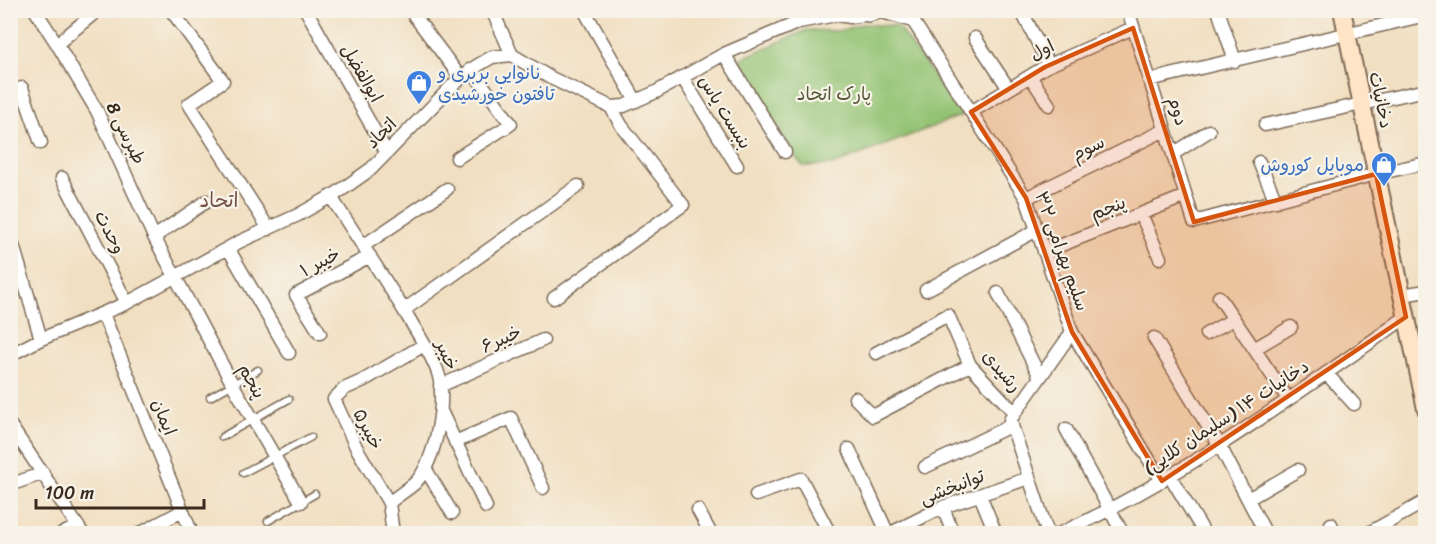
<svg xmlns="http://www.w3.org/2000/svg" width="1436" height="544" viewBox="0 0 1436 544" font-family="Sriracha,'Playpen Sans Arabic',sans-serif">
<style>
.green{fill:#92c272;stroke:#667648;stroke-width:1.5}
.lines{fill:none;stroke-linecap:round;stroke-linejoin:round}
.service-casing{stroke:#7b6957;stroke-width:9}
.minor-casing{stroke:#7b6957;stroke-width:15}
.tertiary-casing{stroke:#7b6957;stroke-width:18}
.secondary-casing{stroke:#7b6957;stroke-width:20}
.service{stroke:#fff;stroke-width:6}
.minor{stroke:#fff;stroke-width:12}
.tertiary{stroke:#fff;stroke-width:15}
.secondary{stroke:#ffe4c6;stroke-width:16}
.marked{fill:#d7540e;fill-opacity:0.2;stroke:#d7540e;stroke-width:4.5;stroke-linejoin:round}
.labels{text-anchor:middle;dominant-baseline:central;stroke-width:4.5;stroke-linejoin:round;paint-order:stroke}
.street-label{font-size:18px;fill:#3b2a1e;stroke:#f7f3e8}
.shop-label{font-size:18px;fill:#366cbe;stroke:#f7f3e8;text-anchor:start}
.park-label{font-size:18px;fill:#555837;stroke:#f7f3e8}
.neighbourhood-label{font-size:20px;fill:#744f44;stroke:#f7f3e8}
</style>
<rect width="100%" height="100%" fill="#f7f3e8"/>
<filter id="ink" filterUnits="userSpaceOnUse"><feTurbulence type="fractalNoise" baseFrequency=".0167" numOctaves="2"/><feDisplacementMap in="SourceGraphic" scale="12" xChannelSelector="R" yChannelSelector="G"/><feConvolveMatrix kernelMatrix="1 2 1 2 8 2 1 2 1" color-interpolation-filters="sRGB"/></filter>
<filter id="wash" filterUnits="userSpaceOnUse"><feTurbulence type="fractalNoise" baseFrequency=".008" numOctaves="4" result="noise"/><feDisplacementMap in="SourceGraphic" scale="24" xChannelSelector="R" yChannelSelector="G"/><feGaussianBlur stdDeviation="1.35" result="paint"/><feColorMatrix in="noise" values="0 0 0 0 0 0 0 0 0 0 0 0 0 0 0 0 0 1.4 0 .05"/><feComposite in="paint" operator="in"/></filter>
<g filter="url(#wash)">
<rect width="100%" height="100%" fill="#f1dfc1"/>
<path class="green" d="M 862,24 L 897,26 L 963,115 L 833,165 L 803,166 L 796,158 L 739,59 L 807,30 L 838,31 Z"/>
</g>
<g filter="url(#ink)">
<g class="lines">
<defs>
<path id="service" d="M 210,397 L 258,370
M 222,437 L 289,399
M 243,473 L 311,437
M 268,521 L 315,494"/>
<path id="minor" d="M 35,10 L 57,44 L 97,111 L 154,237 L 233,385 L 301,502
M 171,10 L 223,81 L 189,104 L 269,229
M 306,10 L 387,153
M 410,10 L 461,78
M 492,10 L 512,55
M 584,10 L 636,101
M 906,10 L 1026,198 L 1072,332 L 1010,420 L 1048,534
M 1021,10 L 1049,65
M 1128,10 L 1194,222 L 1376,174 L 1426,163
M 1218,10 L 1235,61
M 879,11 L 913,21
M 975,38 L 1009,89
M 57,44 L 98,10
M 724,54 L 785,152
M 1030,76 L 1049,105
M 682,77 L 737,166
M 1149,80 L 1426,15
M 10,92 L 22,88 L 41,143
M 971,112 L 1045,67 L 1133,28
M 1265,125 L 1417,92
M 1173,154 L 1209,131
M 457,158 L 511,124 L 471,69
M 1259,162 L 1276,201
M 62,178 L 127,303
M 331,197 C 357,237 383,276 408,317 C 418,334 430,352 437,370 C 448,397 436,462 415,483 C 407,490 397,496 389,503 L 393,534
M 1026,198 L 1165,130
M 1141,214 L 1160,258
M 10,235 L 41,339
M 154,237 L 207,201
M 363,246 L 447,189
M 228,248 L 289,353
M 1044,252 L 1186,196
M 926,290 L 1037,230
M 998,293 L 1040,377
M 1402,295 L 1426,291
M 1219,297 L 1288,399
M 554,298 L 683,205 L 621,125 L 611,107
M 404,310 L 578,186
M 103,314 L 192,534
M 1072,332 L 1162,481
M 320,333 L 296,295 L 370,256
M 1206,334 L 1234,319
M 1154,338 L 1220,446 L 1266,534
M 1254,349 L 1291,327
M 876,353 L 948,315 L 970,365 L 1015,413
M 10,355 L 41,339 L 127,303 L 239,242 L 298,215 L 337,193 L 371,169 L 454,84 L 475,67 L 492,57 L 512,55 L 549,77 L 611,107 L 624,106 L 656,92 L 724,54 L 799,22 L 836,15 L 851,17 L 868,14
M 1326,373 L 1354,404
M 440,386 L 543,340
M 855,398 L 873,416 L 970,365
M 441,411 L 486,507
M 10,425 L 83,534
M 1066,429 L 1123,534
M 455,442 L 511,418 L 543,488
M 849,449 L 888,534
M 925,467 L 1012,425
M 425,468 L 452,513
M 1170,476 L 1205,534
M 10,485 L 43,473
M 756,495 L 801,479 L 830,534
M 980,495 L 996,534
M 1248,499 L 1298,470
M 389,503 L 356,447 L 334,399 L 344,389 L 364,380 L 424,345
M 943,507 L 953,534
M 698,510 L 711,534
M 1331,524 L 1335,534
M 62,534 L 78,526
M 139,534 L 182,511
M 889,534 L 943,507 L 1029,478
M 1059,534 C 1184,477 1294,396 1406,317
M 1367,534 L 1426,501"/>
<path id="tertiary" d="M 860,10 L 868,14 L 882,10"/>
<path id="secondary" d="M 1342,10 L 1426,409"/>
</defs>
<use href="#service" class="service-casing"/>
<use href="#minor" class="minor-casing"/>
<use href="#tertiary" class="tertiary-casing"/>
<use href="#secondary" class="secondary-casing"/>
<use href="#service" class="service"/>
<use href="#minor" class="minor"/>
<use href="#tertiary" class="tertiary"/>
<use href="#secondary" class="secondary"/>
</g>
</g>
<path class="marked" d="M 1133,28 L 1194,222 L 1376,174 L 1406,317 L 1162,481 L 1072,332 L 1026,198 L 971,112 L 1045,67 Z"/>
<defs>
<symbol id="shop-pin" viewBox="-11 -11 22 30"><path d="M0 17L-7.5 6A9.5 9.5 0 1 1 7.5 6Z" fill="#3f7fe0" stroke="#f7f3e8"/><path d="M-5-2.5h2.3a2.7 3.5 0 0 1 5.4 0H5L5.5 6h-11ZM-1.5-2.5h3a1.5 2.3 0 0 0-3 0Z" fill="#fff"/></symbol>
</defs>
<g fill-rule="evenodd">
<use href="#shop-pin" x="404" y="68" width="30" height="40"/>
<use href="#shop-pin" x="1369" y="150" width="30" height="40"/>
</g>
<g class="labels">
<g class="street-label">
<text transform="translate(1042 50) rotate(-27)">اول</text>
<text transform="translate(362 73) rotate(60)">ابوالفضل</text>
<text transform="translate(1381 100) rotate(78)">دخانیات</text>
<text transform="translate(1178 111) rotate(73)">دوم</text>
<text transform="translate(725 112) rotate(58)">بنبست یاس</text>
<text transform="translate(126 133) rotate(64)">طبرسی 8</text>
<text transform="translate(381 133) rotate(-45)">اتحاد</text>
<text transform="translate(1088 148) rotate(-26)">سوم</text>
<text transform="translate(1108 208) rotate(-22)">پنجم</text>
<text transform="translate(110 232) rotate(63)">وحدت</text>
<text transform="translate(1062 251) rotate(70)">سلیم بهرامی ۳۲</text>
<text transform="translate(320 262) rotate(-28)">خیبر ۱</text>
<text transform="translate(501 339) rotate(-24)">خیبر۶</text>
<text transform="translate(447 355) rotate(67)">خیبر</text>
<text transform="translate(1002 371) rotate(49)">رشیدی</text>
<text transform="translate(252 381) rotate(61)">پنجم</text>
<text transform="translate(164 417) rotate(68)">ایمان</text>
<text transform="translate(1226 417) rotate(-33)">دخانیات ۱۴ (سلیمان کلایی)</text>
<text transform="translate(368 429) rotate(63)">خیبر۵</text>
<text transform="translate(952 487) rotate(-21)">توانبخشی</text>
</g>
<g class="shop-label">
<text x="438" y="73">نانوایی بربری و<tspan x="438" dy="21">تافتون خورشیدی</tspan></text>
<text x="1364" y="165" text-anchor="end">موبایل کوروش</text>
</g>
<g class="park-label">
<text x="834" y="94">پارک اتحاد</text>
</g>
<g class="neighbourhood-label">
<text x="219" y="200">اتحاد</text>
</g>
</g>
<rect width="1436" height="544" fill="none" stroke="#f7f3e8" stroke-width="36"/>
<path d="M36 499v9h168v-9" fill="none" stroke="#3b2a1e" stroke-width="3"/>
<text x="45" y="499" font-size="18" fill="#3b2a1e" stroke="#f7f3e8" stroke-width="4.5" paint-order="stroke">100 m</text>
</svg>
